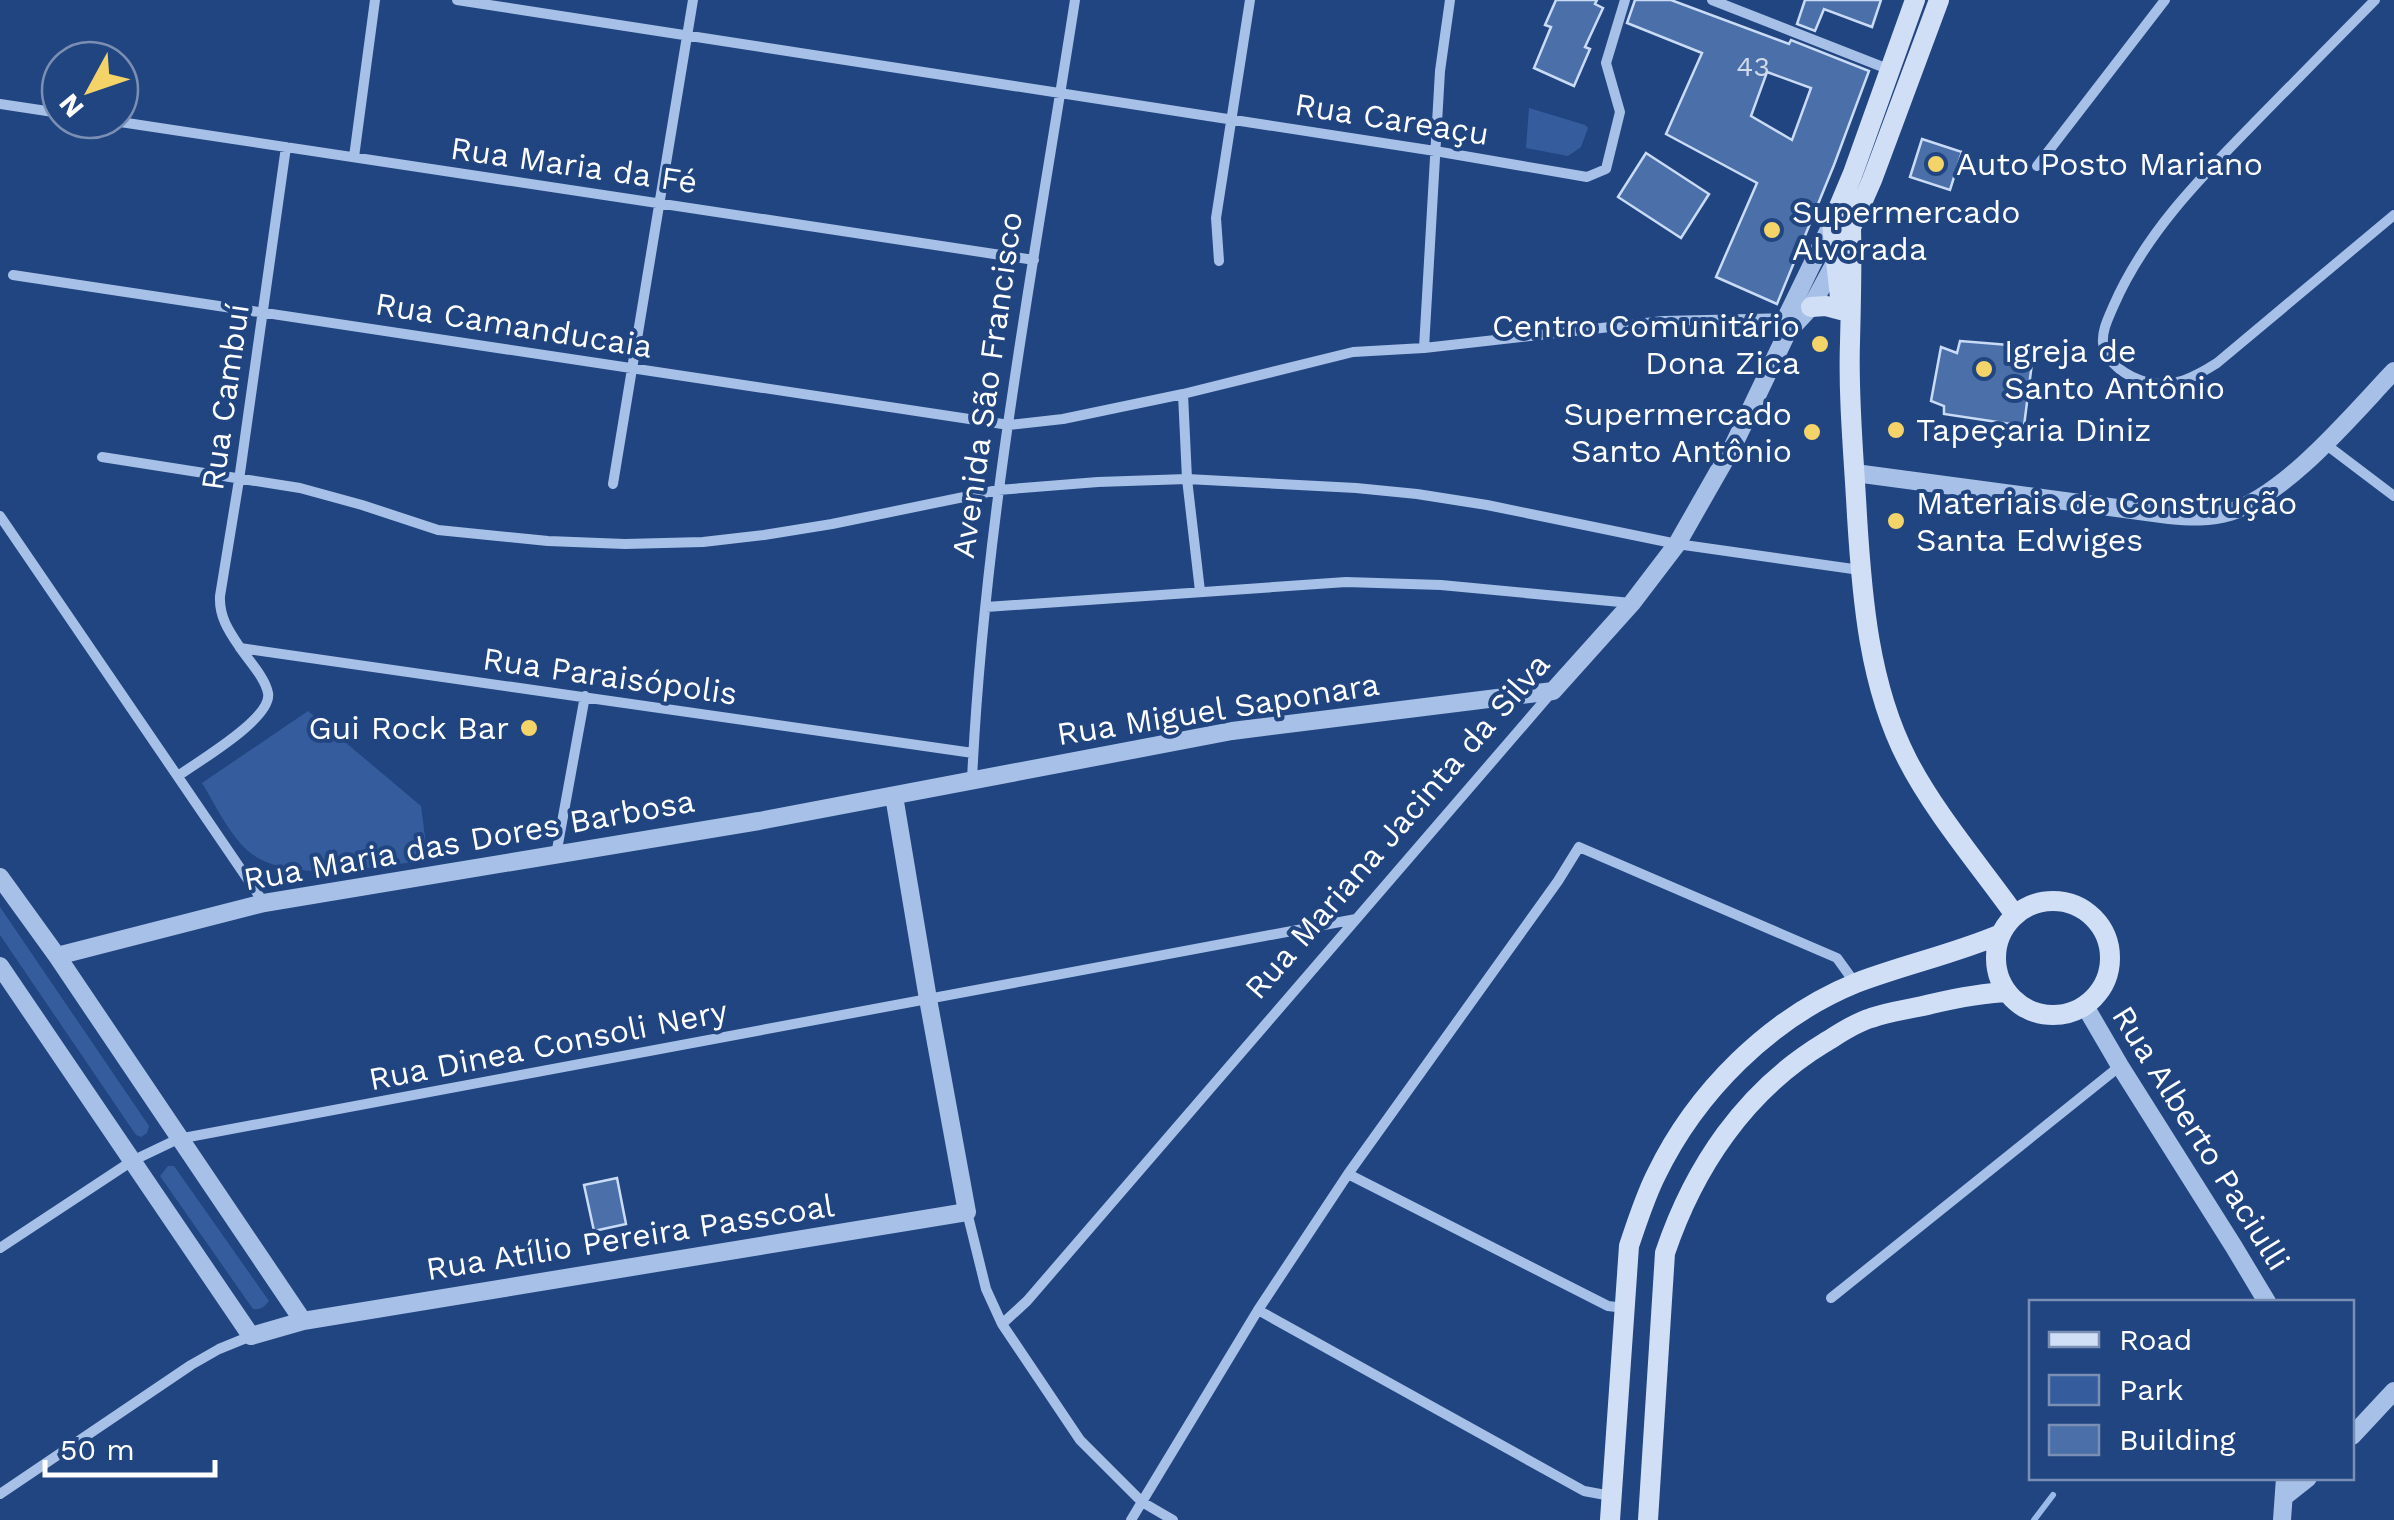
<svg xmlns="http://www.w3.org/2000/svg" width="2394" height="1520" viewBox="0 0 2394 1520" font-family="'Work Sans',sans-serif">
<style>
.green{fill:#355d9e}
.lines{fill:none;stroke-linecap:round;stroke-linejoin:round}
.stream{stroke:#9abae9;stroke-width:6}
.building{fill:#4a6fa9;stroke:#cadbf6;stroke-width:2.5;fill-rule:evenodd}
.minor{stroke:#a7c0e7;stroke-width:10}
.tertiary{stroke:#a7c0e7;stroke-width:18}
.secondary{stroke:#d1dff6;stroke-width:20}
.poi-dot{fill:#f4d468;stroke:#214580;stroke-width:4}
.labels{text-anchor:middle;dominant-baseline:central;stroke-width:8;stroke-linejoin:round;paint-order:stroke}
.number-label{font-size:28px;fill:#d2dbea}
.street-label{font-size:32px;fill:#fff;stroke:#214580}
.poi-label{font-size:32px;fill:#fff;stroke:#214580;text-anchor:start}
</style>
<rect width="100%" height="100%" fill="#214580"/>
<path class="green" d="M 1529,108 L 1585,125 L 1588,128 L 1581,147 L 1568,156 L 1526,148 Z
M 308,711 L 421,806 L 428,860 C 378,866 304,883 258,858 C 233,844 217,807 202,783 Z
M 0,907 L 149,1126 L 147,1133 L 141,1137 L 136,1135 L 0,935 Z
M 168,1166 L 174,1166 L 269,1301 C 264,1307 261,1310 253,1309 L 160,1176 Z"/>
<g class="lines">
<path class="stream" d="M 2034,1520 L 2053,1495"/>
</g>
<path class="building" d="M 1556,0 L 1597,0 L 1595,4 L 1603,8 L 1585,47 L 1590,49 L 1574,86 L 1534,68 L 1551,27 L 1545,25 Z
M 1635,0 L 1671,0 L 1789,44 L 1791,40 L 1869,71 L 1834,165 L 1777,304 L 1716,277 L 1757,183 L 1666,134 L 1702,53 L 1627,23 ZM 1767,72 L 1811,88 L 1792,140 L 1751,116 Z
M 1805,0 L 1881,0 L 1872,27 L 1824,9 L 1815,31 L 1797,24 Z
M 1922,139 L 1962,152 L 1950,190 L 1910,177 Z
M 1646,153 L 1709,194 L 1681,238 L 1618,197 Z
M 1960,341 L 2034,347 L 2024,426 L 1944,414 L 1944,406 L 1931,401 L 1941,347 L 1957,353 Z
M 617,1178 L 626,1224 L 594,1231 L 584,1185 Z"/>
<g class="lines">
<path class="minor" d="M 457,0 L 1435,151 L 1587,177 L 1606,169 L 1620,112 L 1606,63 L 1625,0
M 1712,0 L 1893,71
M 2375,0 C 2336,40 2296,80 2257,120 C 2201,177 2145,233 2113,307 C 2108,319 2102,330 2103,343 C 2106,364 2128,377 2146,382 C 2173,389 2195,377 2217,363 L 2394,215
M 0,104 L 60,113
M 107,120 L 1034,260
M 354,157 L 375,0
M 2037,166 L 2165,0
M 1219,261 L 1216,218 L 1250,0
M 13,275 L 1009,425 L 1063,419 L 1183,394 L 1353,352 L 1424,348 L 1663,321 L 1786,318
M 1424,348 L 1440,71 L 1450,0
M 1183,394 L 1187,479 L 1200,591
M 2324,443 L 2394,496
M 102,457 L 300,488 L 362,505 L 438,530 L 548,541 L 625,544 L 703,542 L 764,535 L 832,524 L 998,490 L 1098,482 L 1187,479 L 1356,488 L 1417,494 L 1487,505 L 1677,544 L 1860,570
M 613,484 L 693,0
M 0,516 L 264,903
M 986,607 L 1346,582 L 1441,585 L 1631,603
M 240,648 L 973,753
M 178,776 C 197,762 273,718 268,693 C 265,677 248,660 239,646 C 228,630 219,616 220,596 L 239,480 L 286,147
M 972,780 C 984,520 1035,258 1075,0
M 556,855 L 585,696
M 1348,1174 L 1608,1306 L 1625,1308
M 967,1212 L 986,1289 L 1002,1324 L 1080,1440 L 1142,1502 L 1173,1520
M 0,1248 L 132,1161 L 178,1139 L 1356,919
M 1831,1298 L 2120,1066
M 1258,1310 L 1584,1491 L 1611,1496
M 1002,1324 L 1027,1301 L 1552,692
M 0,1494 L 191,1365 L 219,1349 L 251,1336
M 1131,1520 L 1258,1310 L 1348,1174 L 1558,881 L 1579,847 L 1837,958 L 1855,983"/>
<path class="tertiary" d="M 1787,332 L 1786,318 L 1832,223
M 1855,473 L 2169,515 C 2190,517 2210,518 2230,512 C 2288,493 2352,415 2394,371
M 0,877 L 57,956 L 303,1321
M 57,956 L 264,903 L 759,821 L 1232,731 L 1553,691 L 1632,603 L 1677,544 L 1734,444 L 1787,333 L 1811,307 L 1837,259
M 0,966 L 251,1336 L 303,1321 L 967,1212 L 928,999 L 894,796
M 2085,1006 L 2120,1066 L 2234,1247 L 2267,1302
M 2352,1436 L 2394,1391
M 2284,1497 L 2308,1478
M 2282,1520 L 2285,1478"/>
<path class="secondary" d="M 1851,228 C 1852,266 1851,304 1850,342 C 1848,399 1854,458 1857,516 C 1862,598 1869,685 1907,759 C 1934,812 1980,866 2015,915
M 1846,239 L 1872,180 L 1939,0
M 1840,298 L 1832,223 L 1853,173 L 1915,0
M 1811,307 L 1826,306 L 1841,310
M1996 958a57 57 0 1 1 114 0a57 57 0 1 1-114 0Z
M 1610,1520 L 1629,1246 C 1637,1222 1645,1197 1656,1175 C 1696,1092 1770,1018 1856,983 C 1903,965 1954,954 2001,934
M 1648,1520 L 1665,1253 C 1694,1167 1745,1091 1824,1043 C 1839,1034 1854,1023 1871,1018 C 1890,1011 1912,1009 1931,1004 C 1957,998 1981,993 2007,992"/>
</g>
<g class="poi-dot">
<circle cx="1936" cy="164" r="10"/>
<circle cx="1772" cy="230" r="10"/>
<circle cx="1820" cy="344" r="10"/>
<circle cx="1984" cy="369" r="10"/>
<circle cx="1896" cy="430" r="10"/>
<circle cx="1812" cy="432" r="10"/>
<circle cx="1896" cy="521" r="10"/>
<circle cx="529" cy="728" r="10"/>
</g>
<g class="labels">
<g class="number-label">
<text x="1753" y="66">43</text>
</g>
<g class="street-label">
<text transform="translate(1392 119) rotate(9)">Rua Careaçu</text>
<text transform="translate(574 165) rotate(8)">Rua Maria da Fé</text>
<text transform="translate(514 325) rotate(9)">Rua Camanducaia</text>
<text transform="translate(987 385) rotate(-82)">Avenida São Francisco</text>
<text transform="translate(225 397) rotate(-82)">Rua Cambuí</text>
<text transform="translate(610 676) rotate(8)">Rua Paraisópolis</text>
<text transform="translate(1218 709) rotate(-9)">Rua Miguel Saponara</text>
<text transform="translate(1397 826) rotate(-49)">Rua Mariana Jacinta da Silva</text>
<text transform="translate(469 840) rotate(-10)">Rua Maria das Dores Barbosa</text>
<text transform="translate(548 1045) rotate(-11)">Rua Dinea Consoli Nery</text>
<text transform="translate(2201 1138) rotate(58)">Rua Alberto Paciulli</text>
<text transform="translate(630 1237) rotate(-9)">Rua Atílio Pereira Passcoal</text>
</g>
<g class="poi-label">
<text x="1956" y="164">Auto Posto Mariano</text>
<text x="1792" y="212">Supermercado<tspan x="1792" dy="37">Alvorada</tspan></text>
<text x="1800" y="326" text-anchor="end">Centro Comunitário<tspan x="1800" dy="37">Dona Zica</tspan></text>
<text x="2004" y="351">Igreja de<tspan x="2004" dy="37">Santo Antônio</tspan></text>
<text x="1792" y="414" text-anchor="end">Supermercado<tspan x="1792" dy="37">Santo Antônio</tspan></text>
<text x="1916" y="430">Tapeçaria Diniz</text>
<text x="1916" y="503">Materiais de Construção<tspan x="1916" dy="37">Santa Edwiges</tspan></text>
<text x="509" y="728" text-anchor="end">Gui Rock Bar</text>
</g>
</g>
<rect x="2029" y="1300" width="325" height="180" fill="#214580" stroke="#7a8fb3" stroke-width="2.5"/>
<rect x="2049" y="1332" width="50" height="15" fill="#d1dff6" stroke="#7a8fb3" stroke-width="2.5"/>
<text x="2119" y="1350" font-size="30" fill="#ffffff">Road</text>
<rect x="2049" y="1375" width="50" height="30" fill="#355d9e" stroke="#7a8fb3" stroke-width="2.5"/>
<text x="2119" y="1400" font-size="30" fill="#ffffff">Park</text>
<rect x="2049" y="1425" width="50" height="30" fill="#4a6fa9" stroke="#7a8fb3" stroke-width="2.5"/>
<text x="2119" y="1450" font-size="30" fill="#ffffff">Building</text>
<g transform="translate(90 90) rotate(230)"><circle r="48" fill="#214580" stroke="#7a8fb3" stroke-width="2.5"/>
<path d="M0-8L18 38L0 25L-18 38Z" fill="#f4d468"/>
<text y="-15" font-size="28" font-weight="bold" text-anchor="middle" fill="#ffffff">N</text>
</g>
<path d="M45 1460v15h170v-15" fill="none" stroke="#ffffff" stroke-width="5"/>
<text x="60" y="1460" font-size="30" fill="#ffffff" stroke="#214580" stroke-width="8" paint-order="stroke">50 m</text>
</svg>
